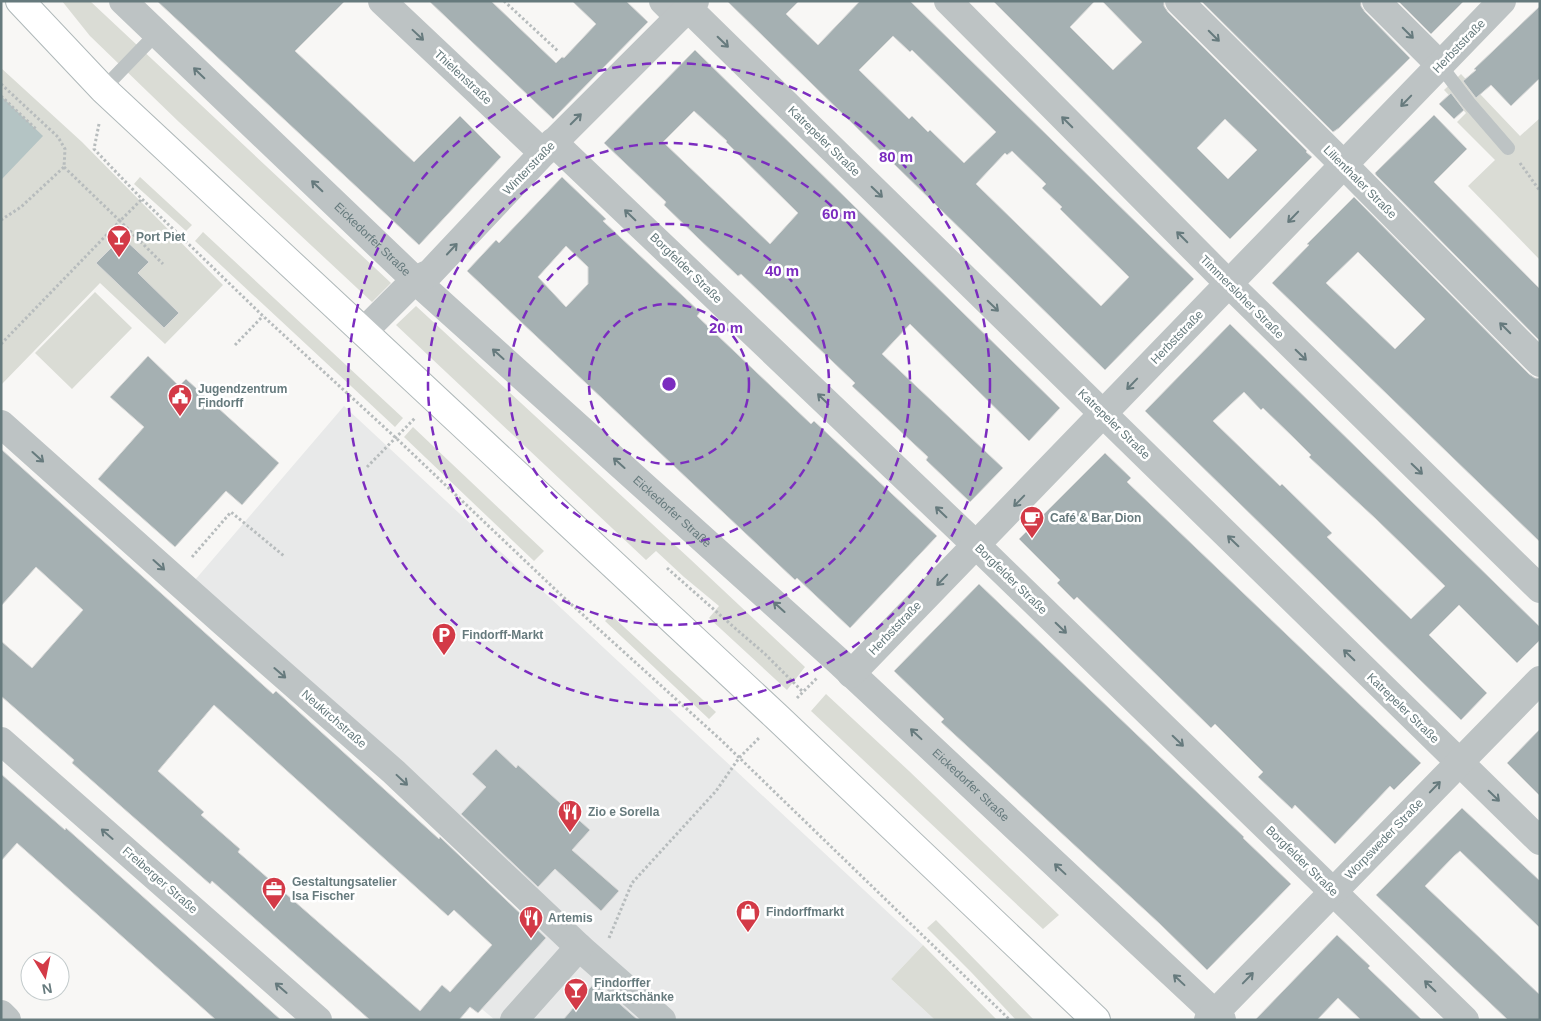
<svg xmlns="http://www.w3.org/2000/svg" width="1541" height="1021" viewBox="0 0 1541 1021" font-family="Arial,sans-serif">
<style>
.built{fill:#e8e9e9}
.green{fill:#dadcd5}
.water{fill:#b4c4c4}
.building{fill:#a5b0b2;stroke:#d9d9d8;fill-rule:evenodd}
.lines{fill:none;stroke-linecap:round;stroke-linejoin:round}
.secondary-casing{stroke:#afb8b9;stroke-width:30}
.path{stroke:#b7bcbd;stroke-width:3;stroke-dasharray:2.5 2.5;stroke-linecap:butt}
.lane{stroke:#bdc3c4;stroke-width:14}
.street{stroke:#bdc3c4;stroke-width:28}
.secondary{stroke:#fff;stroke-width:28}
.oneway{stroke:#667a7d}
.ring{fill:none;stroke:#7b2cbf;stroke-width:2.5;stroke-dasharray:9 6}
.labels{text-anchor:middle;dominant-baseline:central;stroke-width:5;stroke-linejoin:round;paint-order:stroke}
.street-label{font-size:12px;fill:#667a7d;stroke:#fff}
.poi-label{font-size:12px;font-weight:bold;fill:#667a7d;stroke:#fff;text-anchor:start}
.centre{fill:#7b2cbf;stroke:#fff;stroke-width:2.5}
.ring-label{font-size:15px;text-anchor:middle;font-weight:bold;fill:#7b2cbf;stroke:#fff;stroke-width:5;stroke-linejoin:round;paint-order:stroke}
</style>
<rect width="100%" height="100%" fill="#f8f7f5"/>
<path class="built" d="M 344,406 L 923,945 L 891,979 L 935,1020 L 495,1020 L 458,989 L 538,905 L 189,587 Z"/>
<path class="green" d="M 62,1 L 90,1 L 391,283 L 372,302 L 179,122 L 90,36 Z
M 1,68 L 82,142 L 223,285 L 165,344 L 100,283 L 1,385 Z
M 1461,74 L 1520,136 L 1540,118 L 1540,260 L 1468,186 L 1495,160 L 1457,122 L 1466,113 L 1444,90 Z
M 140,177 L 192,225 L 186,231 L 134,184 Z
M 203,232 L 403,418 L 395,427 L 195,241 Z
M 95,292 L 132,328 L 72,389 L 35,353 Z
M 416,306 L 690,559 L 805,667 L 787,690 L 709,618 L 719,606 L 684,577 L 656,551 L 646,560 L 396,325 Z
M 413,427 L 544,551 L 534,561 L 404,437 Z
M 611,615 L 716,712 L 709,719 L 605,621 Z
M 826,694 L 909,771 L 1059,915 L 1043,929 L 811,711 Z
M 936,920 L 1034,1020 L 1016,1020 L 971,972 L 927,928 Z
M 923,945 L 997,1020 L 935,1020 L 891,979 Z"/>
<path class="water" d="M 1,96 L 43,136 L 1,180 Z"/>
<path class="building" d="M 157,1 L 345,1 L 295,51 L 414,162 L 460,116 L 501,157 L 419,245 Z
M 429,1 L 491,1 L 556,63 L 562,57 L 564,58 L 596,24 L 572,1 L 626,1 L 648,22 L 553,119 Z
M 727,1 L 799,1 L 786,14 L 818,45 L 860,1 L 910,1 L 1194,279 L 1105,370 ZM 893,36 L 910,52 L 912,50 L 996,132 L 964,163 L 930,130 L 928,132 L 912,116 L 909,119 L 859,70 ZM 1012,151 L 1046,184 L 1042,188 L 1062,207 L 1060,209 L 1129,277 L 1101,306 L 976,184 L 1005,153 L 1007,155 Z
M 993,1 L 1095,1 L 1070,27 L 1113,70 L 1142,42 L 1102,1 L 1164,1 L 1164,6 L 1168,12 L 1307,151 L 1306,152 L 1312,157 L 1230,239 ZM 1225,119 L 1257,150 L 1228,179 L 1197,148 Z
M 1201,1 L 1361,1 L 1361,6 L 1365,12 L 1410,58 L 1339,128 L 1333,132 Z
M 1398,1 L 1464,1 L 1431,34 Z
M 1540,6 L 1540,78 L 1511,106 L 1491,85 L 1476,98 L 1463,81 L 1476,70 L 1474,69 Z
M 695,50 L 1060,408 L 1029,441 L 910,324 L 882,354 L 1003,468 L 970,502 L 926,460 L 928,457 L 852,386 L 855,383 L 741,274 L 738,276 L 698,238 L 664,205 L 666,202 L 604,143 ZM 694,111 L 727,141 L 726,142 L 798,213 L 770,244 L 663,142 Z
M 1451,93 L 1464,110 L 1454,119 L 1439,104 Z
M 1434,115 L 1467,149 L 1434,182 L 1540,289 L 1540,341 L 1376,175 L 1375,173 Z
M 562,177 L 606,219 L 603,221 L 700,312 L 697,316 L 811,424 L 814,421 L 937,536 L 850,628 L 797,578 L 795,580 L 467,271 L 496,240 L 499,243 ZM 566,246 L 588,267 L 588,284 L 566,307 L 538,277 Z
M 1354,197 L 1529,374 L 1535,378 L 1540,378 L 1540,542 L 1272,283 L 1309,245 L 1307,244 ZM 1358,252 L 1425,319 L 1395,349 L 1326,283 Z
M 122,237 L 149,262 L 138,273 L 179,313 L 164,328 L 96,263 Z
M 1230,324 L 1540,627 L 1540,640 L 1517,663 L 1459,605 L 1429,635 L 1487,693 L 1461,720 L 1145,411 ZM 1244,392 L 1261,410 L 1263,408 L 1295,439 L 1311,455 L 1309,457 L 1376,519 L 1445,586 L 1411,619 L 1327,537 L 1332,533 L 1282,484 L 1280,486 L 1213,421 Z
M 148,356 L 179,386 L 186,379 L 279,463 L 242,505 L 226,491 L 175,547 L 98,479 L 144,427 L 110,397 Z
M 1,449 L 273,694 L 276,691 L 439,839 L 440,837 L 546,938 L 478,1013 L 470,1007 L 459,1020 L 370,1020 L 212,881 L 210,884 L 131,815 L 72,763 L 74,760 L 1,696 L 1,641 L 32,668 L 83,610 L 36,567 L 1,606 ZM 214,705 L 448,916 L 454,910 L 492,945 L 450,992 L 442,985 L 420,1011 L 238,852 L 240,849 L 201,815 L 204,812 L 158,771 Z
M 1105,453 L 1131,478 L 1127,482 L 1421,763 L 1394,790 L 1390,786 L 1335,844 L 1295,805 L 1292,809 L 1258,777 L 1263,772 L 1215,724 L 1211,728 L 1077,597 L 1074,600 L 1057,583 L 1060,580 L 1019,539 Z
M 979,584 L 1244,837 L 1243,838 L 1291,884 L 1207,970 L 1160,924 L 941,722 L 944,719 L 894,671 Z
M 1540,729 L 1540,796 L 1507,763 Z
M 496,749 L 516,768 L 518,765 L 590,830 L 572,850 L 619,891 L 601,911 L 555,869 L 538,887 L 461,814 L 486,787 L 472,774 Z
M 1,774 L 65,830 L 66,828 L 281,1020 L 216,1020 L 17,843 L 1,861 Z
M 1462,808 L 1540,881 L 1540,928 L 1460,851 L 1454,856 L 1425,886 L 1540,995 L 1540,1020 L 1508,1020 L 1376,895 Z
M 1337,935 L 1370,966 L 1368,968 L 1422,1020 L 1361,1020 L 1338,998 L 1317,1020 L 1255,1020 Z
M 595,982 L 638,1020 L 563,1020 Z"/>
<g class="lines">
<defs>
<path id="secondary" d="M 20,1 L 103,89 L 778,718 L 1096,1020"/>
</defs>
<use href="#secondary" class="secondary-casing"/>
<path class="path" d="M 504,1 L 559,52
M 1,84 L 58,137 L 65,149 L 64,167 L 21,207 L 1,220
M 1,96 L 37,130
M 99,124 L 94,149 L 142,199 L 263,316 L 396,438 L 560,594 L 721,740 L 1010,1020
M 1520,163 L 1540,191
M 64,167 L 120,221 L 142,199
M 1,344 L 120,221 L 163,264
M 235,345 L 263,316
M 367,467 L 416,417
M 192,557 L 231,512 L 284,556
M 667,568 L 736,629 L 765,654 L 803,692
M 797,698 L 817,678
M 609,938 L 632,883 L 716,791 L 739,758 L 760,737"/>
<path class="lane" d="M 1440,65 L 1469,103 L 1508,148
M 103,89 L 157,33"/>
<g class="street">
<path id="s1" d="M 123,1 L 415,280 L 836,659 L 1222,1020"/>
<path d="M 382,1 L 543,153"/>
<path d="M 663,1 L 679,17"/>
<path d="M 948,1 L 1229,284 L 1540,589"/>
<path d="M 1179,1 L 1344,165 L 1540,363"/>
<path d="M 1376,1 L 1440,65"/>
<path d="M 688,8 L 1540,841"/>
<path d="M 553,142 L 976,545 L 1465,1020"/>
<path d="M 363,332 L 415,280 L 430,273 L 543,153 L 695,1"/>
<path d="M 1,424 L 223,622 L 394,772 L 579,947 L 662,1020"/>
<path d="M 851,674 L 1502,1"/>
<path d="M 1,741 L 318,1020"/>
<path d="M 1,1014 L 7,1020"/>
<path d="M 514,1020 L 579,947"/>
<path d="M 1208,1020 L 1540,680"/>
</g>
<use href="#secondary" class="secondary"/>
</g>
<defs><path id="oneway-shaft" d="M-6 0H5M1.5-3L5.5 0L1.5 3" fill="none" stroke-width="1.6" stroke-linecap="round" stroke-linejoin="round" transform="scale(1.25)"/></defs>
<g class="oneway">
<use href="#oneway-shaft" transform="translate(1408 33) rotate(45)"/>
<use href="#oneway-shaft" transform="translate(418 35) rotate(43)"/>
<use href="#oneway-shaft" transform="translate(1214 36) rotate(45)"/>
<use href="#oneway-shaft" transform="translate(723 42) rotate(44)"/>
<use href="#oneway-shaft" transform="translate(199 73) rotate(-136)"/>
<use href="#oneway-shaft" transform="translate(1406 101) rotate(134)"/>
<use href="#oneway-shaft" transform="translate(576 119) rotate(-45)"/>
<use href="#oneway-shaft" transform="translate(1067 122) rotate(-135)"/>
<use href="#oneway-shaft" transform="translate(317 186) rotate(-136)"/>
<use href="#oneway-shaft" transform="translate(877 192) rotate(44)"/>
<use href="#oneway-shaft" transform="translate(630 215) rotate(-136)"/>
<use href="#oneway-shaft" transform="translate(1293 217) rotate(134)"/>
<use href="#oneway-shaft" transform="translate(1182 237) rotate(-135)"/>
<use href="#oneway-shaft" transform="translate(452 249) rotate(-47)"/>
<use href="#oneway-shaft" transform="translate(993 306) rotate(44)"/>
<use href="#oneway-shaft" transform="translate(1505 328) rotate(-135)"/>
<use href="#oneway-shaft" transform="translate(498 354) rotate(-138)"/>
<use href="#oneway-shaft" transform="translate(1301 355) rotate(44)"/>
<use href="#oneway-shaft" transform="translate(1132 384) rotate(134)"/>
<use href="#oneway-shaft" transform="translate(823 399) rotate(-136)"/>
<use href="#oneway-shaft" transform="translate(38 457) rotate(42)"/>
<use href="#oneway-shaft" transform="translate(619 463) rotate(-138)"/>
<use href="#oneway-shaft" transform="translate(1417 469) rotate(44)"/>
<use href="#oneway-shaft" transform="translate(1019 501) rotate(134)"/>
<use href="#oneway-shaft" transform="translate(941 512) rotate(-136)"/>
<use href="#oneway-shaft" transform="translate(1233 541) rotate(-136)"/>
<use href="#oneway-shaft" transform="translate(159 565) rotate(42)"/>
<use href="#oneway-shaft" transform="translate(942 580) rotate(134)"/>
<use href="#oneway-shaft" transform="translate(779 607) rotate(-138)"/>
<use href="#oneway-shaft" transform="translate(1061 628) rotate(44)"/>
<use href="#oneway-shaft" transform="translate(1349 655) rotate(-136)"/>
<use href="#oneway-shaft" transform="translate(280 673) rotate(41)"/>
<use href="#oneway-shaft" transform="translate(916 734) rotate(-137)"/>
<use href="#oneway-shaft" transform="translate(1178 741) rotate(44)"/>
<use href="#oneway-shaft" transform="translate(402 780) rotate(43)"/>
<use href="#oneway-shaft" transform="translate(1435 787) rotate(-46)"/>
<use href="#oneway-shaft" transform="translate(1494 796) rotate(44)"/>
<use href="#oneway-shaft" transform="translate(107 834) rotate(-139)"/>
<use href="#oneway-shaft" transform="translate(1060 869) rotate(-137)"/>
<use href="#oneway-shaft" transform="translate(1248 978) rotate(-46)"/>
<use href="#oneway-shaft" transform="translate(1179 980) rotate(-137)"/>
<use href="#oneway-shaft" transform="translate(1430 986) rotate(-136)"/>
<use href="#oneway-shaft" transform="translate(281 988) rotate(-139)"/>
</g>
<g class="ring">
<circle cx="669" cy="384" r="80"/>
<circle cx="669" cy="384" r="160"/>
<circle cx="669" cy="384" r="241"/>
<circle cx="669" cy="384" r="321"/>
</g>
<defs>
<symbol id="bar-pin" viewBox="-11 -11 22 30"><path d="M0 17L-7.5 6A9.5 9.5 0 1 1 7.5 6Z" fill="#d33a47" stroke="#fff"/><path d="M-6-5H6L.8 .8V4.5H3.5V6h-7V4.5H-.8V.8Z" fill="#fff"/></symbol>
<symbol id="civic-pin" viewBox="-11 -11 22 30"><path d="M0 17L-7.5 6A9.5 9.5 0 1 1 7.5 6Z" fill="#d33a47" stroke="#fff"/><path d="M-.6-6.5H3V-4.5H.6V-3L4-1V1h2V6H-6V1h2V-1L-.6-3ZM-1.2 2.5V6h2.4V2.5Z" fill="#fff"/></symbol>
<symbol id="cafe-pin" viewBox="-11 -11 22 30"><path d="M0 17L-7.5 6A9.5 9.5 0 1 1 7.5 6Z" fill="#d33a47" stroke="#fff"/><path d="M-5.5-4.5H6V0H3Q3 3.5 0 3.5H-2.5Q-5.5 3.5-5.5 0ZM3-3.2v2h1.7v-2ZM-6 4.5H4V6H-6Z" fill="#fff"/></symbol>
<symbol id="parking-pin" viewBox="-11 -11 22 30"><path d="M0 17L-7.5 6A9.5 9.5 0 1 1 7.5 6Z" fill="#d33a47" stroke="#fff"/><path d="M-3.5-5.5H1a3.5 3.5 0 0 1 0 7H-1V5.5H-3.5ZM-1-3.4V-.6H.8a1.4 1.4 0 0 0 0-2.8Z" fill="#fff"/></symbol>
<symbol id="restaurant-pin" viewBox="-11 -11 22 30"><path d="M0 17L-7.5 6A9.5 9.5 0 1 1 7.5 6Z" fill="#d33a47" stroke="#fff"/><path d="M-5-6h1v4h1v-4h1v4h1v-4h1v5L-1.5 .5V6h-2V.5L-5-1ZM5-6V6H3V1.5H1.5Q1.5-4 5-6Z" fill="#fff"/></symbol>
<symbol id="office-pin" viewBox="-11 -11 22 30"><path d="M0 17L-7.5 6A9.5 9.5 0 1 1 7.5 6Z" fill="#d33a47" stroke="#fff"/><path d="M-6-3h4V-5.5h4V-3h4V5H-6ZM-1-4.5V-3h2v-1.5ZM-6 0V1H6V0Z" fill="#fff"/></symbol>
<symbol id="shop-pin" viewBox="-11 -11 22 30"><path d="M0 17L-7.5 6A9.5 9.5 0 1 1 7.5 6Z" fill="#d33a47" stroke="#fff"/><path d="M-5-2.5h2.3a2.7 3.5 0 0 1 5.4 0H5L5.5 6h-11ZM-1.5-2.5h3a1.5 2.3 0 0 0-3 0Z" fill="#fff"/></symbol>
</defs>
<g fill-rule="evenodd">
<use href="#bar-pin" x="105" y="223" width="28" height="38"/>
<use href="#civic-pin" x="166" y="382" width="28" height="38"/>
<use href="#cafe-pin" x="1018" y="504" width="28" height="38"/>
<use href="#parking-pin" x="430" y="621" width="28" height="38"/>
<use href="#restaurant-pin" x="556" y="798" width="28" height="38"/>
<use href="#office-pin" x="260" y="875" width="28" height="38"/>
<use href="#shop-pin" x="734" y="898" width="28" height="38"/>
<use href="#restaurant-pin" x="517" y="904" width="28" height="38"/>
<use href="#bar-pin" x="562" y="976" width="28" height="38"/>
</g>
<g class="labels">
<g class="street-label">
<text transform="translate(1459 46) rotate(-46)">Herbststraße</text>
<text transform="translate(463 77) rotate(43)">Thielenstraße</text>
<text transform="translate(824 141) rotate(44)">Katrepeler Straße</text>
<text transform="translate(529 168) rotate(-46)">Winterstraße</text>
<text transform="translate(1360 182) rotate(45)">Lilienthaler Straße</text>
<text stroke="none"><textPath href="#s1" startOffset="345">Eickedorfer Straße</textPath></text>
<text transform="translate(686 268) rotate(44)">Borgfelder Straße</text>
<text transform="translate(1242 297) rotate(45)">Timmersloher Straße</text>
<text transform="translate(1177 337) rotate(-46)">Herbststraße</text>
<text transform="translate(1114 424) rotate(44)">Katrepeler Straße</text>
<text stroke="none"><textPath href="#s1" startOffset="750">Eickedorfer Straße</textPath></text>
<text transform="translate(1011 579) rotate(44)">Borgfelder Straße</text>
<text transform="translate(895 628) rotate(-46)">Herbststraße</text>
<text transform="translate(1403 708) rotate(44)">Katrepeler Straße</text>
<text transform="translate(334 719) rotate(41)">Neukirchstraße</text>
<text stroke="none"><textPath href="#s1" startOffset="1155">Eickedorfer Straße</textPath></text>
<text transform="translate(1384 839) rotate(-46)">Worpsweder Straße</text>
<text transform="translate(1302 861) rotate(44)">Borgfelder Straße</text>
<text transform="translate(160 880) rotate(41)">Freiberger Straße</text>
</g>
<g class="poi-label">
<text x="136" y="237">Port Piet</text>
<text x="198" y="389">Jugendzentrum<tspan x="198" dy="14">Findorff</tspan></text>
<text x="1050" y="518">Café &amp; Bar Dion</text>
<text x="462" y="635">Findorff-Markt</text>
<text x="588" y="812">Zio e Sorella</text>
<text x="292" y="882">Gestaltungsatelier<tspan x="292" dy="14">Isa Fischer</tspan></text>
<text x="766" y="912">Findorffmarkt</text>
<text x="548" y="918">Artemis</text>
<text x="594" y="983">Findorffer<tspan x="594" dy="14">Marktschänke</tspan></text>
</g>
</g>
<circle cx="669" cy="384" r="8" class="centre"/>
<g class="ring-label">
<text x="896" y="162">80 m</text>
<text x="839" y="219">60 m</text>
<text x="782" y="276">40 m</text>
<text x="726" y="333">20 m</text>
</g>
<rect width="1541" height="1021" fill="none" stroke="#667a7d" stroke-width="5"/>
<g transform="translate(45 976) rotate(170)"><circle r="24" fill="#ffffff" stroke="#c2cacb"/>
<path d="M0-4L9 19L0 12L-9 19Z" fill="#d33a47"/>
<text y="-8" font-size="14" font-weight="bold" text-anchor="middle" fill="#667a7d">N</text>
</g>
</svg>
